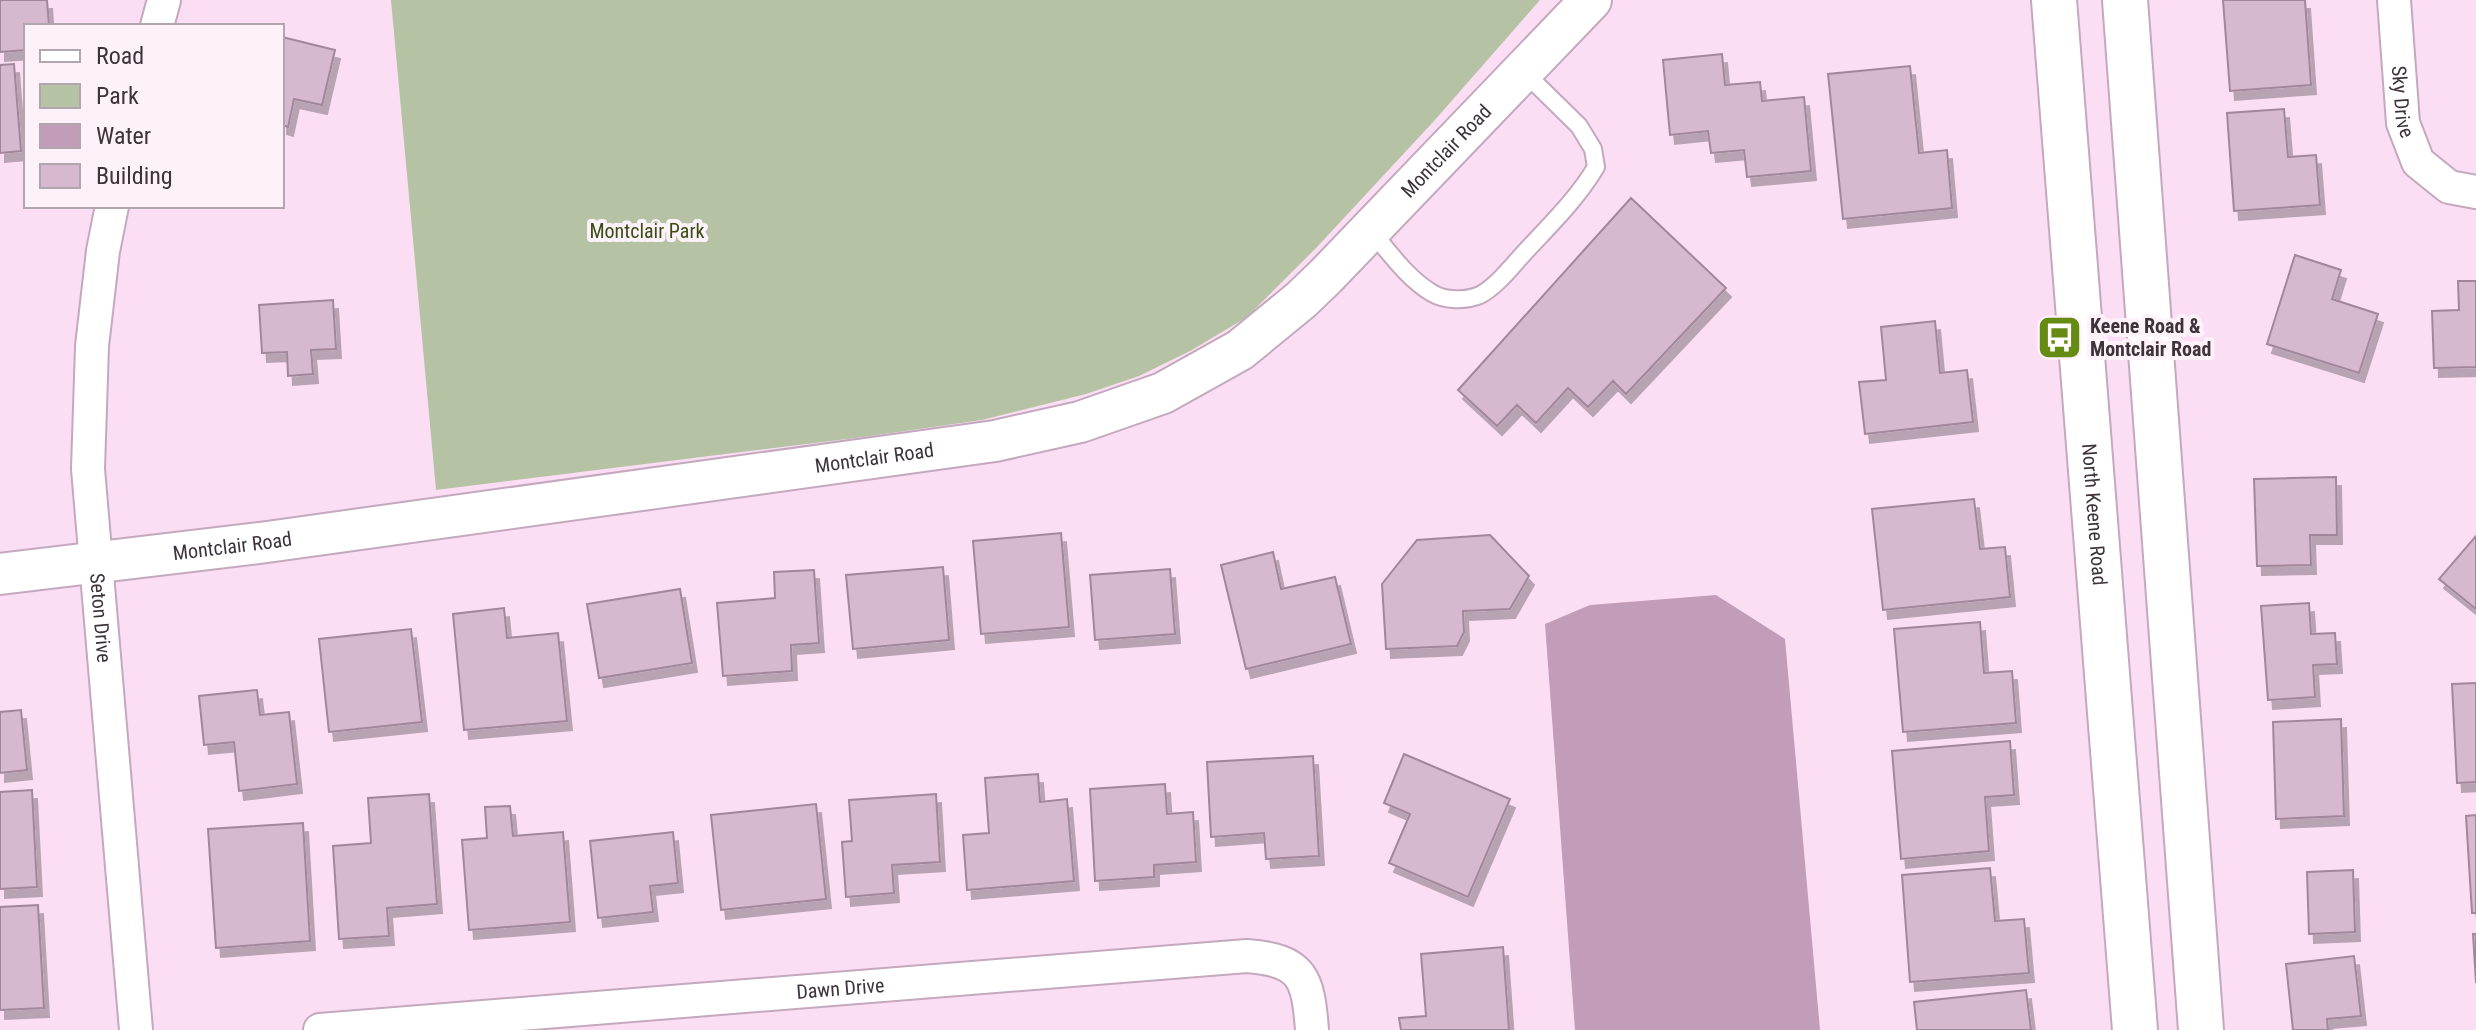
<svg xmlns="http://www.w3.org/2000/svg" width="2476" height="1030" viewBox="0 0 2476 1030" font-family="'Roboto Condensed',sans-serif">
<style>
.green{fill:#b5c2a4}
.water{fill:#c19dba}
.building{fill:#d6b9cf;stroke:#a2879c;stroke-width:2;filter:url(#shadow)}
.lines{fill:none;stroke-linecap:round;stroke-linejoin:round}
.service-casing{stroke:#c4a9be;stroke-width:20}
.minor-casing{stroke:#c4a9be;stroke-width:36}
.tertiary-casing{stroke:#c4a9be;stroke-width:44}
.secondary-casing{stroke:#c4a9be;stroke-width:48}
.service{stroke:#fff;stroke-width:16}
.minor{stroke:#fff;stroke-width:32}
.tertiary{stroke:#fff;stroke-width:40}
.secondary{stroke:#fff;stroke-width:44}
.labels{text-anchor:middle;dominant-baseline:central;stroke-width:8;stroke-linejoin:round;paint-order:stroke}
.street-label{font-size:20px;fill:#3e333c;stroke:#fdf1fa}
.park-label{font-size:20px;fill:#394d10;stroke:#fdf1fa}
.poi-label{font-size:20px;font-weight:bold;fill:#3e333c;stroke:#fdf1fa;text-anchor:start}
</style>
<defs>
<filter id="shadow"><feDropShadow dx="5" dy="9" stdDeviation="0" flood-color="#0004"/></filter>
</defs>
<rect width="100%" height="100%" fill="#fbdef4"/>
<path class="green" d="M 391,0 L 1540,0 L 1434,121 L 1317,247 L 1247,317 L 1192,350 L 1139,376 L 1086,394 L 982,420 L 863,437 L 436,490 Z"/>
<path class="water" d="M 1716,595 L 1785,639 L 1820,1030 L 1575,1030 L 1545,624 L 1590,605 Z"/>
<path class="building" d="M 0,0 L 47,0 L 49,26 L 26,26 L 26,50 L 0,52 Z
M 2223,0 L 2305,0 L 2311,85 L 2230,91 Z
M 282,37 L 335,50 L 322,105 L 294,99 L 288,127 L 282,125 Z
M 1722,54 L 1725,85 L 1760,82 L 1762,101 L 1804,97 L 1811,171 L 1747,177 L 1744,150 L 1711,153 L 1708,131 L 1670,135 L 1663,60 Z
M 14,64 L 21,151 L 0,153 L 0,65 Z
M 1910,66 L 1919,153 L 1947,150 L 1952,208 L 1843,219 L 1828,74 Z
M 2284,109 L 2288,157 L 2316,155 L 2320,205 L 2234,211 L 2227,113 Z
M 1631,198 L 1726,288 L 1626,394 L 1613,381 L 1588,407 L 1568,388 L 1536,423 L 1517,405 L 1497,426 L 1458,390 Z
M 2295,255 L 2341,270 L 2332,299 L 2378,314 L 2359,373 L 2267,344 Z
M 2458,281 L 2476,281 L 2476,367 L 2434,368 L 2432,311 L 2459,310 Z
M 333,300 L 336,349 L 311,350 L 313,374 L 288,376 L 287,352 L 262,353 L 259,305 Z
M 1935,321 L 1940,373 L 1967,370 L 1973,422 L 1865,434 L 1859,382 L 1886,380 L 1881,327 Z
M 2336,477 L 2337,535 L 2310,535 L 2311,565 L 2257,566 L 2254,479 Z
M 1974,499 L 1980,549 L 2005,547 L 2010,597 L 1883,610 L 1872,509 Z
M 1061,533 L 1069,627 L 981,634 L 973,541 Z
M 1490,535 L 1529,576 L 1510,609 L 1463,611 L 1464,632 L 1457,646 L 1386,649 L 1382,584 L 1417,540 Z
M 2476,536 L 2476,609 L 2439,579 Z
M 1273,552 L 1281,589 L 1335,577 L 1351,644 L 1246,669 L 1221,565 Z
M 943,567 L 949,640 L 853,649 L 846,575 Z
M 1170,569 L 1175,634 L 1095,640 L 1090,575 Z
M 814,570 L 819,643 L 791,645 L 792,671 L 723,676 L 717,603 L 775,598 L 774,572 Z
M 680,589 L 692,663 L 599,678 L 587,604 Z
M 2309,603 L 2311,634 L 2335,633 L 2337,664 L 2313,665 L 2315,697 L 2268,700 L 2261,606 Z
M 504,608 L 507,638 L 558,633 L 567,721 L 464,730 L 453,614 Z
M 1980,622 L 1984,673 L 2012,671 L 2016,723 L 1903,732 L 1894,629 Z
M 411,629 L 422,722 L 329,732 L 319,639 Z
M 2476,683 L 2476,782 L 2457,783 L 2452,684 Z
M 257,690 L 260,715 L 289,712 L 297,784 L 239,791 L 234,742 L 204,745 L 199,696 Z
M 21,710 L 27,770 L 0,773 L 0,712 Z
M 2341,719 L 2344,816 L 2276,819 L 2273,722 Z
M 2010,741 L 2014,795 L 1985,797 L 1989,851 L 1901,859 L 1892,751 Z
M 1404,754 L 1510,799 L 1468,897 L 1389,863 L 1410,814 L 1384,803 Z
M 1313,756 L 1319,856 L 1266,859 L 1264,833 L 1211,837 L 1207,762 Z
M 1038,774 L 1040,802 L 1067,799 L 1074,881 L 967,890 L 963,835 L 989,833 L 985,778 Z
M 1165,784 L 1167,814 L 1193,812 L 1196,862 L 1154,865 L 1154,877 L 1095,881 L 1090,789 Z
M 32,790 L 37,887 L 0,889 L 0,792 Z
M 429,794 L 437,904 L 387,908 L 389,936 L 339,939 L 333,846 L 371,843 L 368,798 Z
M 936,794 L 940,862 L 892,865 L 894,893 L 846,897 L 842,842 L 852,841 L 849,800 Z
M 816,804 L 826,899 L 721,910 L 711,815 Z
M 510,806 L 513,836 L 563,832 L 570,922 L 469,930 L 462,840 L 487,838 L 485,807 Z
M 2476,815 L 2476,913 L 2472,913 L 2466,816 Z
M 303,823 L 310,941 L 216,948 L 208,829 Z
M 673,832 L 678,883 L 650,886 L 653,912 L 598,918 L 590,841 Z
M 1990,868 L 1995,921 L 2024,919 L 2029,973 L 1910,982 L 1902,875 Z
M 2353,870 L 2355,932 L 2309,934 L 2307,872 Z
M 38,905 L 44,1008 L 0,1010 L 0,907 Z
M 2473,934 L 2476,934 L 2476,983 Z
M 1503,947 L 1509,1030 L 1401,1030 L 1399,1018 L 1426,1016 L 1421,954 Z
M 2354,956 L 2361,1016 L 2327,1019 L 2328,1030 L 2293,1030 L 2286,964 Z
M 2026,990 L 2031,1030 L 1917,1030 L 1914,1002 Z"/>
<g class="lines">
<defs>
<path id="service" d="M 1371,231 C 1389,252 1408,279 1432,293 C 1445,301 1466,301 1480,295 C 1497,286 1512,266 1525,252 C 1550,225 1577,199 1596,167 L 1593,149 L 1579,126 L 1523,71"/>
<g id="minor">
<path id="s1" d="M 2394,0 L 2403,123 L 2418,162 L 2449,187 L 2476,192"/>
<path d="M 157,26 L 164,0"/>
<path id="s2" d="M 112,206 L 103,251 L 92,346 L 88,469 L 136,1030"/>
<path id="s3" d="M 320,1030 L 1247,956 C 1303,960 1308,978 1312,1030"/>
</g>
<g id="tertiary">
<path id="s4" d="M 0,574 L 267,542 L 995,441 L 1080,422 L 1163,393 L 1240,350 L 1301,300 L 1326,276 L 1591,0"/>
</g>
<g id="secondary">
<path id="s5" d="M 2054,0 L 2135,1030"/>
<path d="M 2125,0 L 2201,1030"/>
</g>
</defs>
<use href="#service" class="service-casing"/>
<use href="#minor" class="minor-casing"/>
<use href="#tertiary" class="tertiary-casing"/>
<use href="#secondary" class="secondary-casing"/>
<use href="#service" class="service"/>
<use href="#minor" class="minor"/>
<use href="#tertiary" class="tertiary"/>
<use href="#secondary" class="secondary"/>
</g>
<defs>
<symbol id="bus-square" viewBox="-11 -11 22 22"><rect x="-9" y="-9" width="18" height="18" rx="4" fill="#668b12" stroke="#fdf1fa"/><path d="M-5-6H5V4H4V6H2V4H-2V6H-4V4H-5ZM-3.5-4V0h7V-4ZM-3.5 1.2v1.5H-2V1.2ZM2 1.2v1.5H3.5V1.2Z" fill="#fff"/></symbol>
</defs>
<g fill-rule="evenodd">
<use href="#bus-square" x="2034" y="312" width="51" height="51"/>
</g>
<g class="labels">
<g class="street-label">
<text stroke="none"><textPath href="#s1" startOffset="102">Sky Drive</textPath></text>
<text stroke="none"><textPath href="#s4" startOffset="1554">Montclair Road</textPath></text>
<text stroke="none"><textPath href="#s4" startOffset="882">Montclair Road</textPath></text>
<text stroke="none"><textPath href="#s5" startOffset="516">North Keene Road</textPath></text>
<text stroke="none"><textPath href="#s4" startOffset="234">Montclair Road</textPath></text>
<text stroke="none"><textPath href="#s2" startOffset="414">Seton Drive</textPath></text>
<text stroke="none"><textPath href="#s3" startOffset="522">Dawn Drive</textPath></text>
</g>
<g class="park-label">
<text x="647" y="231">Montclair Park</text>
</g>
<g class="poi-label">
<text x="2090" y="326">Keene Road &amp;<tspan x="2090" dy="23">Montclair Road</tspan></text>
</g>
</g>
<rect x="24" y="24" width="260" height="184" fill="#fdf1fa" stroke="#b1a5ae" stroke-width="2"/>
<rect x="40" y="50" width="40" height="12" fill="#ffffff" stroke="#b1a5ae" stroke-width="2"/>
<text x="96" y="64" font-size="24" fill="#3e333c">Road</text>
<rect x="40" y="84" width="40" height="24" fill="#b5c2a4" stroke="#b1a5ae" stroke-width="2"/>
<text x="96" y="104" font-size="24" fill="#3e333c">Park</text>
<rect x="40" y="124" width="40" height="24" fill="#c19dba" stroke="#b1a5ae" stroke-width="2"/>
<text x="96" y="144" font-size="24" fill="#3e333c">Water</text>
<rect x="40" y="164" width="40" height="24" fill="#d6b9cf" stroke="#b1a5ae" stroke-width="2"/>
<text x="96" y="184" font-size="24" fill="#3e333c">Building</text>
</svg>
